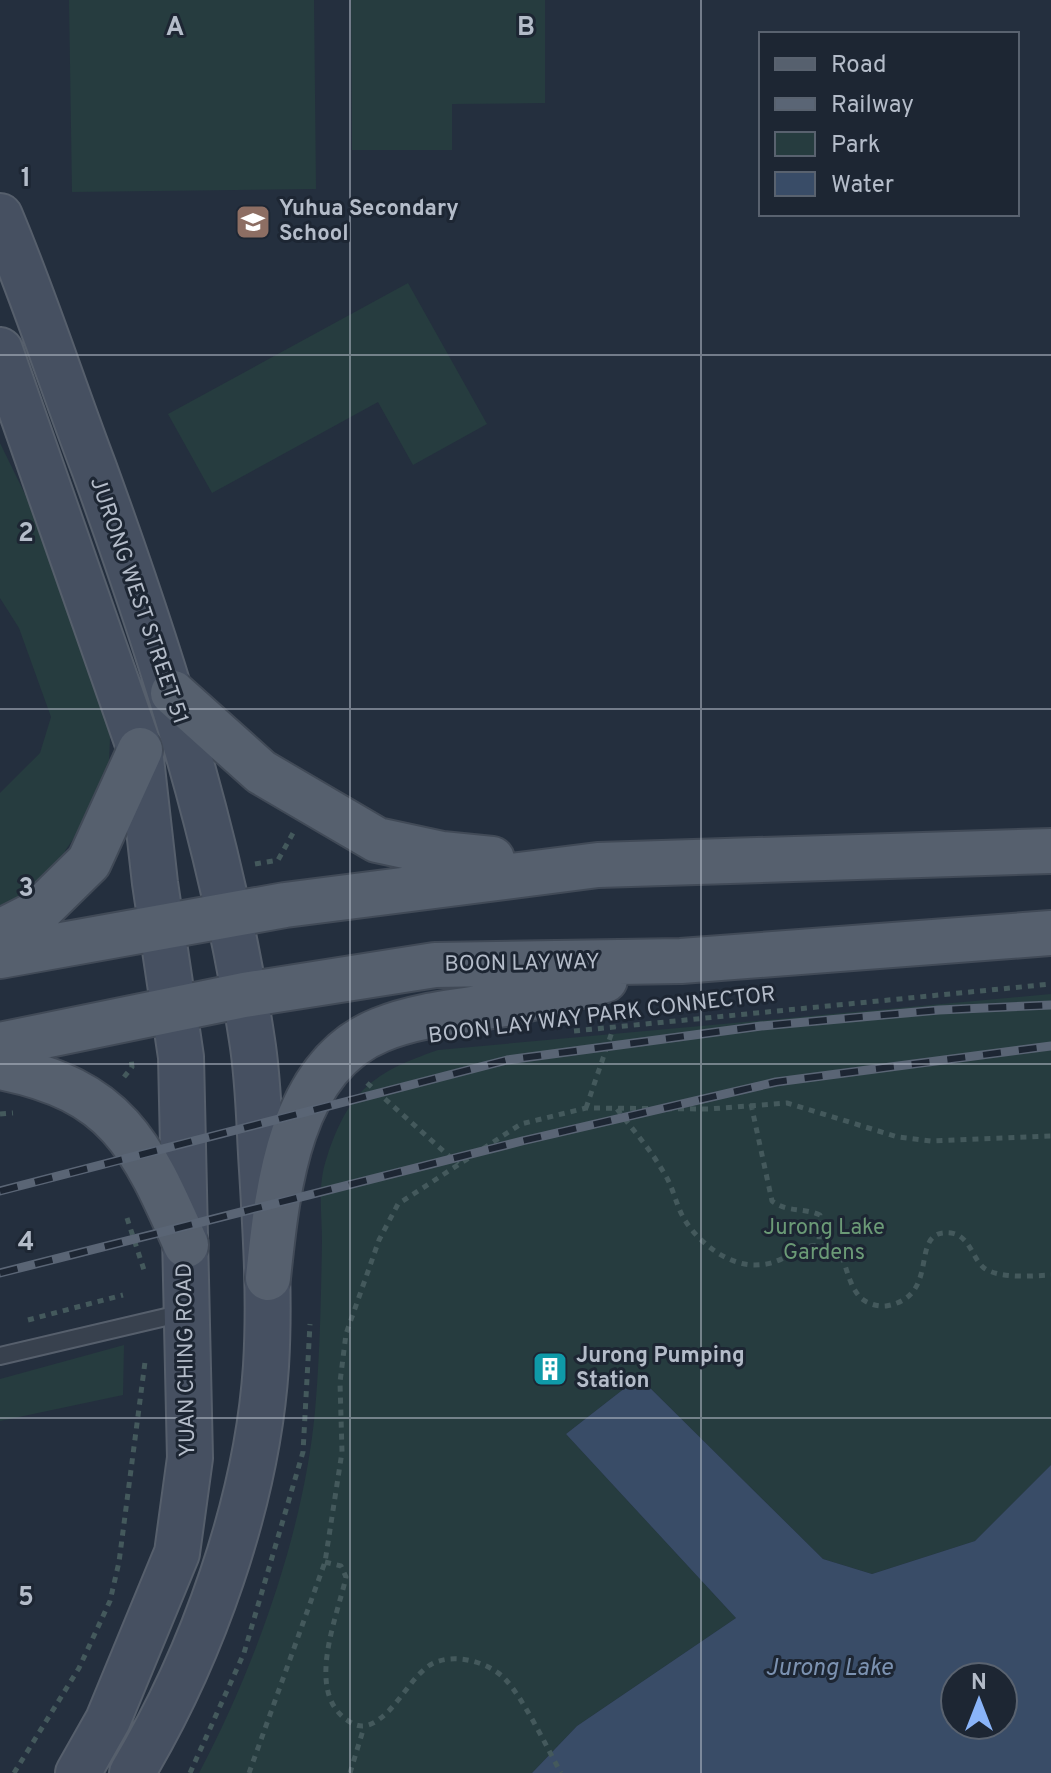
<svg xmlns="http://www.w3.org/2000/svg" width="1051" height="1773" viewBox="0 0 1051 1773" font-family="Overpass,sans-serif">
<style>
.green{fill:#263c3f}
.water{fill:#394c67;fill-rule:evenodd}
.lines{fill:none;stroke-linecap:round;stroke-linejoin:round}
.lane-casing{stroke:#565f6c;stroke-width:20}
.secondary-casing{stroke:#565f6c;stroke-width:48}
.primary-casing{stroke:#414a57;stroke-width:48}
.path{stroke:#44595c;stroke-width:5;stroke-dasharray:6 6;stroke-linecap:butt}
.lane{stroke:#38414e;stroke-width:16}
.secondary{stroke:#465061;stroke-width:44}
.primary{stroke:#56606e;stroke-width:44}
.rail-casing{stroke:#5a6575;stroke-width:9}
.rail{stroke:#1d2633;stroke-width:6;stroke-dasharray:18;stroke-linecap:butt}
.grid{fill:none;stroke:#b4bcc9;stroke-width:2;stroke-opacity:0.55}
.labels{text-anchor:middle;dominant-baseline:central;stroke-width:6;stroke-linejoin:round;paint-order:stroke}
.poi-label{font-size:22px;font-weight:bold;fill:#b4bcc9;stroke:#1d2633;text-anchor:start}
.street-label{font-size:22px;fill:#b4bcc9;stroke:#1d2633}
.park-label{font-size:22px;fill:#6b9a76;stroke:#1d2633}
.water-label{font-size:24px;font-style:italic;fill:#7c92b1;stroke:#1d2633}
.grid-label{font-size:26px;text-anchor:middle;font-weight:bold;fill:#b4bcc9;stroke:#1d2633;stroke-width:6;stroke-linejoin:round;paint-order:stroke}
</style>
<rect width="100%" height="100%" fill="#242f3e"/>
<path class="green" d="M 69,0 L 314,0 L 316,189 L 72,192 Z
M 351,0 L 545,0 L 545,103 L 452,104 L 452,150 L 352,150 Z
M 408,283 L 487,424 L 413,465 L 378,402 L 212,493 L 168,414 Z
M 0,443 L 113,674 L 109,761 L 102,788 L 90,814 L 65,851 L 65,864 L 39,888 L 0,906 L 0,793 L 40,753 L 51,717 L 19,628 L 0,598 Z
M 1051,994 L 1051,1465 L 975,1541 L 872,1574 L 823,1559 L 639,1377 L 566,1434 L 736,1618 L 577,1726 L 532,1773 L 199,1773 C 255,1667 304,1531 315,1411 C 320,1355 321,1297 322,1241 C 322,1213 317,1185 327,1157 C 349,1090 374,1072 438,1050 Z
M 124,1345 L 123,1395 L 0,1421 L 0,1379 Z"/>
<path class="water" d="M 639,1377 L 823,1559 L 872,1574 L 975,1541 L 1051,1465 L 1051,1773 L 532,1773 L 577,1726 L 736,1618 L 566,1434 ZM 955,1677 L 1003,1677 L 1003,1725 L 955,1725 Z"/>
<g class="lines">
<defs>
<path id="lane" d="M 0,1356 L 183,1313"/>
<path id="secondary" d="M 0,216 C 35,299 62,384 94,468 C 162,655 222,843 252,1040 C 259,1083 259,1127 262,1170 C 266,1236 270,1300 266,1366 C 257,1503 202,1656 132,1773
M 0,350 L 140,750 L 155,883 L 181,1057 L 190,1458 L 177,1553 L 108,1720 L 78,1773"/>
<path id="primary" d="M 173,693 L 261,772 L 377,840 L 442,854 L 492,859
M 0,932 L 37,913 L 89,862 L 140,750
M 0,956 L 285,905 L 598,865 L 1051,851
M 0,1045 L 244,995 L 435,965 L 681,961 L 1051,933
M 0,1067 C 117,1090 141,1143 186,1245
M 268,1278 C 277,1193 288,1067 380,1030 C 422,1013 467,1011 511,1003 C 542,996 574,987 605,980"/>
</defs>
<use href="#lane" class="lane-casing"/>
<use href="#secondary" class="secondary-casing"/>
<use href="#primary" class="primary-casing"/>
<path class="path" d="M 255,864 L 278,860 L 293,833
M 574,1031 L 1051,984
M 124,1077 L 132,1067 L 131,1058
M 367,1083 L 458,1164
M 751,1104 L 772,1201 C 788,1213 802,1207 820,1215 L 819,1243
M 586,1108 L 614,1026
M 617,1109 C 633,1130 651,1150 664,1173 C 672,1185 675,1200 681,1213 C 693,1238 724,1264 753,1265 C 794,1266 795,1233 839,1251 C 847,1266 848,1283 859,1296 C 865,1303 877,1307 886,1306 C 944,1296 906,1228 951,1233 C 970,1236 972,1258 984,1268 C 1000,1279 1032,1276 1051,1275
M 0,1114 L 13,1113
M 127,1218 L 144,1270
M 28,1320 L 123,1295
M 325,1562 L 341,1566 L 346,1577 C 337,1618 305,1691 347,1720 C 356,1727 365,1728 375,1722 C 398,1708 409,1679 430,1665 C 451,1652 487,1661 504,1678 C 523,1697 547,1748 561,1773
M 14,1773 L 79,1668 L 110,1601 L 119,1562 L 145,1362
M 190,1773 L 244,1653 L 303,1452 L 310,1324
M 249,1773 L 325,1562 L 342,1452 L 340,1382 L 346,1334 L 379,1240 L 398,1204 L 521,1124 L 586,1108 L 709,1109 L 787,1103 L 898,1137 L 931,1141 L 1051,1136
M 350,1773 L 364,1727"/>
<use href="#lane" class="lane"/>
<use href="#secondary" class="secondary"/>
<use href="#primary" class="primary"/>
<defs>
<path id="rail" d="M 0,1191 L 507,1060 L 761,1026 L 939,1010 L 1051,1005
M 0,1273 L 522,1141 L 776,1082 L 1051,1046"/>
</defs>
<use href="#rail" class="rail-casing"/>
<use href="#rail" class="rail"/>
</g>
<path class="grid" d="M 350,0 L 350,1773M 701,0 L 701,1773M 0,355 L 1051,355M 0,709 L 1051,709M 0,1064 L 1051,1064M 0,1418 L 1051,1418"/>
<defs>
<symbol id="school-square" viewBox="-11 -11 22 22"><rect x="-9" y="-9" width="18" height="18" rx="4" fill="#8d6e63" stroke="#1d2633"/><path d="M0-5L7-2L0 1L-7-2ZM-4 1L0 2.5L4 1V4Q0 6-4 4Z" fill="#fff"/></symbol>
<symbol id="building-square" viewBox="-11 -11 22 22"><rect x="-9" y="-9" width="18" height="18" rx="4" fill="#0f9aa8" stroke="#1d2633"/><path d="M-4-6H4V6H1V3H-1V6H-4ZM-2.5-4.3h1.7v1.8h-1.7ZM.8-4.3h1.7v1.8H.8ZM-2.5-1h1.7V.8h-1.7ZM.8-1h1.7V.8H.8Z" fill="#fff"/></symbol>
</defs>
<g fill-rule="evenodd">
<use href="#school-square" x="233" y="202" width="40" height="40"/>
<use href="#building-square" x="530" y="1349" width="40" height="40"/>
</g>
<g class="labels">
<g class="poi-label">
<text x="279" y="209">Yuhua Secondary<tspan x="279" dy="25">School</tspan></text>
<text x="576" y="1356">Jurong Pumping<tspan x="576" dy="25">Station</tspan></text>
</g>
<g class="street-label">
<text transform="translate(138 601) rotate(71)">JURONG WEST STREET 51</text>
<text transform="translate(522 964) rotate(-1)">BOON LAY WAY</text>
<text transform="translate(602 1016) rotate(-7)">BOON LAY WAY PARK CONNECTOR</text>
<text transform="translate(187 1360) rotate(-91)">YUAN CHING ROAD</text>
</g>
<g class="park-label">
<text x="824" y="1228">Jurong Lake<tspan x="824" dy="25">Gardens</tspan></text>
</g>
<g class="water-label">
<text x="829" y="1669">Jurong Lake</text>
</g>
</g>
<g class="grid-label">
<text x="175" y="35">A</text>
<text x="526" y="35">B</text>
<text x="26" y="186">1</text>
<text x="26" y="541">2</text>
<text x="26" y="896">3</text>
<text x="26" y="1250">4</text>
<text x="26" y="1605">5</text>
</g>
<rect x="759" y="32" width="260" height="184" fill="#1d2633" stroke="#59626f" stroke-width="2"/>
<rect x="775" y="58" width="40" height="12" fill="#56606e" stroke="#59626f" stroke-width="2"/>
<text x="831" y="72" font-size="24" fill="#b4bcc9">Road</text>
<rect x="775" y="98" width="40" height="12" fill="#5a6575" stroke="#59626f" stroke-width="2"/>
<text x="831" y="112" font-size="24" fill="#b4bcc9">Railway</text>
<rect x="775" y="132" width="40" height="24" fill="#263c3f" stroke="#59626f" stroke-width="2"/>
<text x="831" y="152" font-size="24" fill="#b4bcc9">Park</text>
<rect x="775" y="172" width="40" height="24" fill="#394c67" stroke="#59626f" stroke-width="2"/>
<text x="831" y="192" font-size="24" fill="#b4bcc9">Water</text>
<g transform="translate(979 1701)"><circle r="38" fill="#1d2633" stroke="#59626f" stroke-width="2"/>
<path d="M0-6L14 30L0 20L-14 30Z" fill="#8ab4f8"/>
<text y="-12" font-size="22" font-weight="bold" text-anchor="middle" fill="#b4bcc9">N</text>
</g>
</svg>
